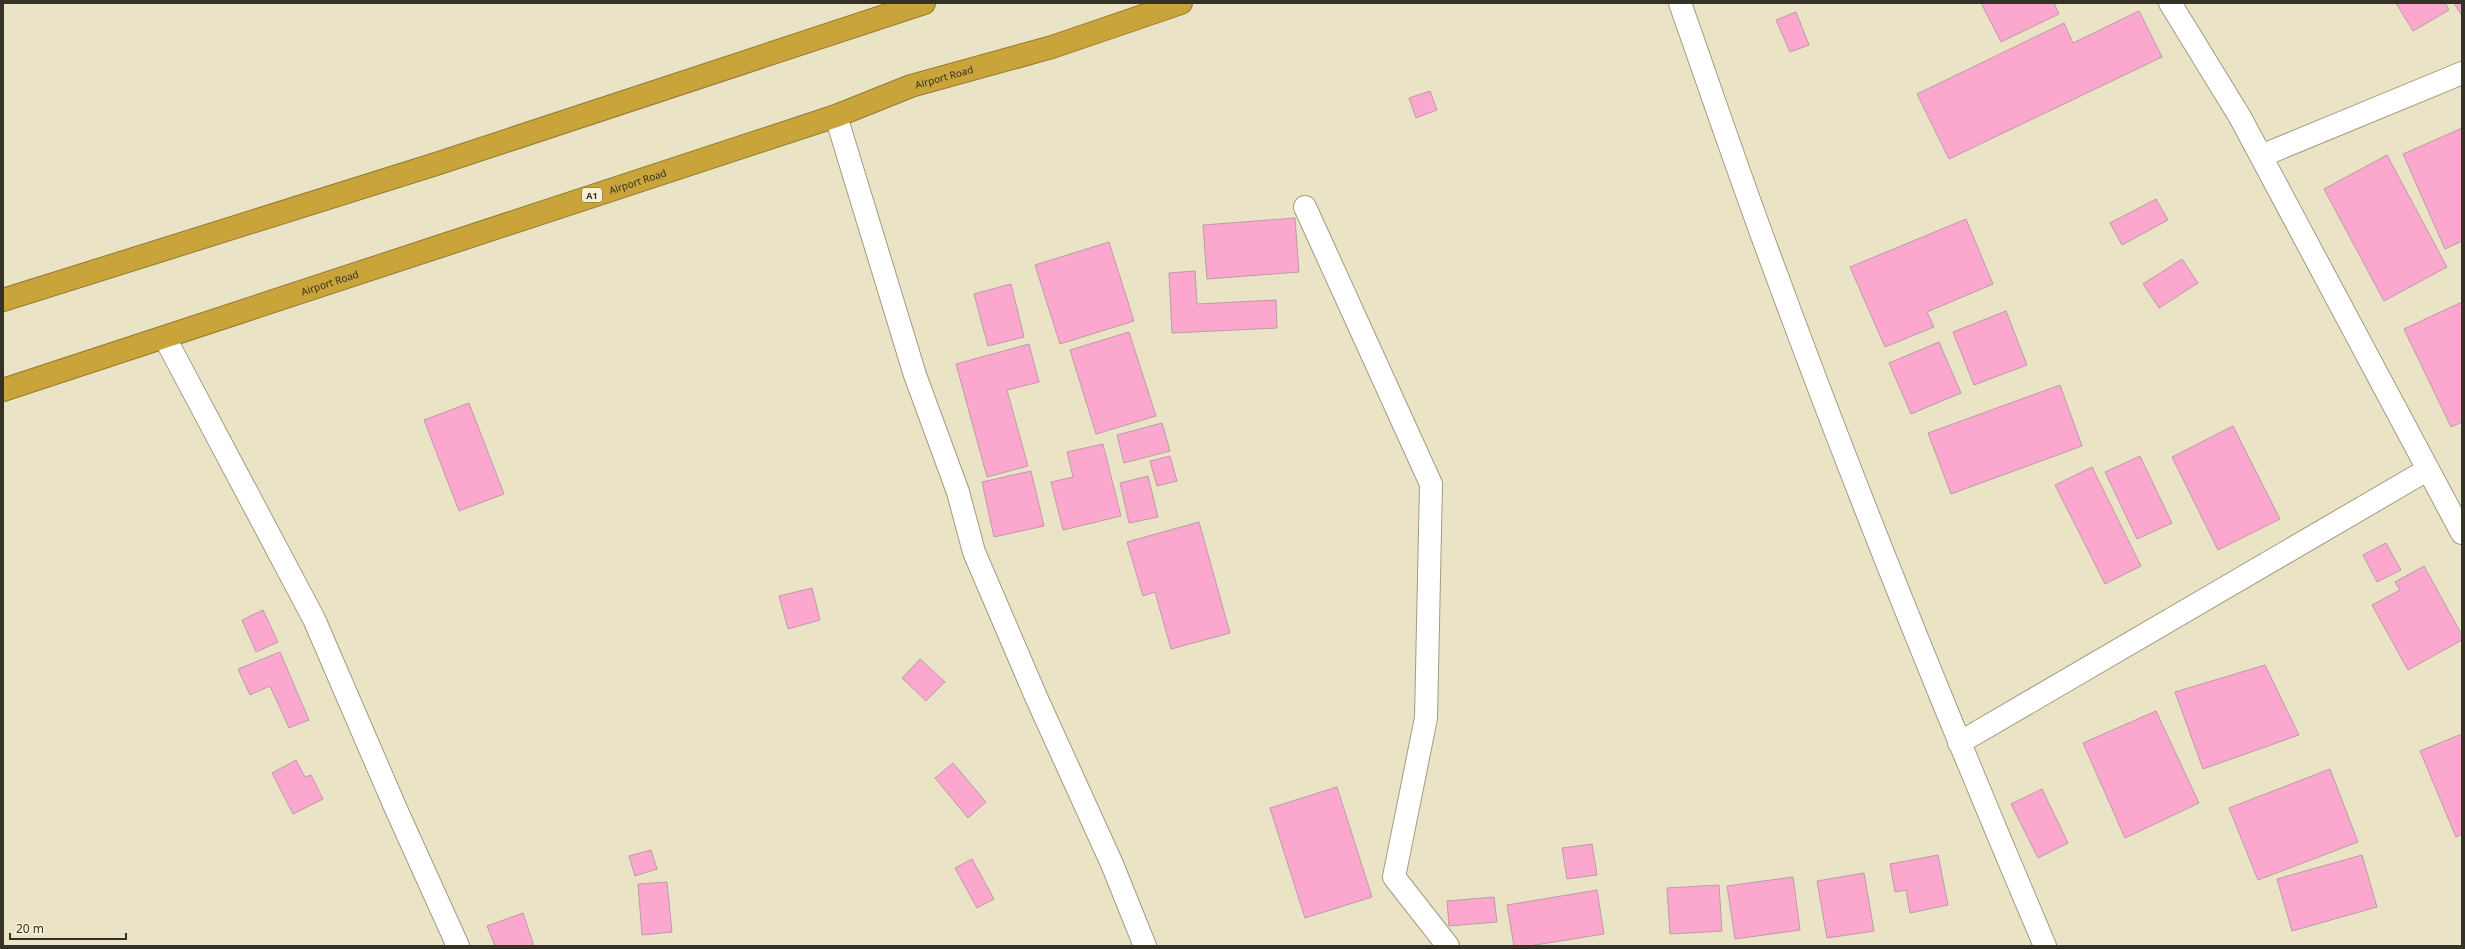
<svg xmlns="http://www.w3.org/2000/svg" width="2465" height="949" viewBox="0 0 2465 949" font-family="'Noto Sans',sans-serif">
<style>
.building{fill:#fba7ce;stroke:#bb9ca9}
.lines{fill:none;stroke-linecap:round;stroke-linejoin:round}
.street-casing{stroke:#a39b80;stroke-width:24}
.highway-casing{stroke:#947c33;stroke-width:24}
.street{stroke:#fff;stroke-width:22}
.highway{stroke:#c8a43a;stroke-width:22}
.labels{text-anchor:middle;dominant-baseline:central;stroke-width:3.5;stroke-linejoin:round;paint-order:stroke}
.shield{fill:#f9f0d3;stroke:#6f6a5a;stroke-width:1}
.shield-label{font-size:9px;font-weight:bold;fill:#343126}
.street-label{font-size:10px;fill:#343126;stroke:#f9f0d3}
</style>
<rect width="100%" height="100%" fill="#ebe3c6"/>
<path class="building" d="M 1981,3 L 2054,3 L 2059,14 L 2001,42 Z
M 2396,3 L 2445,3 L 2449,10 L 2413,31 Z
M 2454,3 L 2462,3 L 2462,16 Z
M 2139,11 L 2162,57 L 1949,159 L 1917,94 L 2064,23 L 2073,43 Z
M 1796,12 L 1809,45 L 1790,52 L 1776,20 Z
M 1430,91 L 1437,110 L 1416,118 L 1409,98 Z
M 2462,128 L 2462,241 L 2445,249 L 2403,154 Z
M 2387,155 L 2447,267 L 2384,301 L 2324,189 Z
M 2156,199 L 2168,220 L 2122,245 L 2110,223 Z
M 1295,218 L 1299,272 L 1207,279 L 1203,225 Z
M 1966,219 L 1993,284 L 1927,312 L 1934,327 L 1885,347 L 1850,267 Z
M 1109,242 L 1134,321 L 1060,344 L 1035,265 Z
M 2182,259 L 2198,283 L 2159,308 L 2143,284 Z
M 1195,271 L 1197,304 L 1276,300 L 1277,328 L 1172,333 L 1169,273 Z
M 1011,284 L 1024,337 L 988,346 L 974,294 Z
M 2462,302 L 2462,422 L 2451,427 L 2404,329 Z
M 2006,311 L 2027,365 L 1974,385 L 1953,332 Z
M 1129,332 L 1156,416 L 1096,434 L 1070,350 Z
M 1939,342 L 1961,393 L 1911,414 L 1889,363 Z
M 1029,344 L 1039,382 L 1007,390 L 1028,466 L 987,477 L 956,364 Z
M 2060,385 L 2082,446 L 1951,494 L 1928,433 Z
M 469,403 L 504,494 L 459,511 L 424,420 Z
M 1162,423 L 1170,451 L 1124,463 L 1117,435 Z
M 2233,426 L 2280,519 L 2218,550 L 2172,457 Z
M 1103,444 L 1121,516 L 1063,530 L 1051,482 L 1073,477 L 1067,452 Z
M 1170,456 L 1177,481 L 1157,486 L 1150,461 Z
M 2140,456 L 2172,523 L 2137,539 L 2105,472 Z
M 2092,467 L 2141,566 L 2105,584 L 2055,485 Z
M 1031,471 L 1044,526 L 994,537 L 982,482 Z
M 1148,476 L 1158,517 L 1129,523 L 1120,483 Z
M 1199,522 L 1230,633 L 1171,649 L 1155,592 L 1143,596 L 1127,542 Z
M 2386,543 L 2401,570 L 2377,582 L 2363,555 Z
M 2424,566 L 2462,635 L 2462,640 L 2408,670 L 2372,605 L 2400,590 L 2395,582 Z
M 812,588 L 820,620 L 788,629 L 779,596 Z
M 263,610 L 278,642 L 256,652 L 242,620 Z
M 280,652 L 309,720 L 289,728 L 270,686 L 250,695 L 238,669 Z
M 920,659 L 945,682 L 926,701 L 902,678 Z
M 2265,665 L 2299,735 L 2203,769 L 2175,692 Z
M 2156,711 L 2199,803 L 2125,838 L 2083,743 Z
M 2462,734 L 2462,834 L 2456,837 L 2420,751 Z
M 296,760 L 305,777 L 311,775 L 323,799 L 293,814 L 272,773 Z
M 953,763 L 986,802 L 968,818 L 935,778 Z
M 2330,769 L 2358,842 L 2258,880 L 2229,808 Z
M 1337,787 L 1372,897 L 1305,918 L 1270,808 Z
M 2042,789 L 2068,843 L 2038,858 L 2011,804 Z
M 1592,844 L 1597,875 L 1567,879 L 1562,848 Z
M 651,850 L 657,869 L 635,876 L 629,856 Z
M 1938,855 L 1948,905 L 1910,913 L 1906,890 L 1895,892 L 1890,864 Z
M 2362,855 L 2377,907 L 2292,931 L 2277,879 Z
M 972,859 L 994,899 L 977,908 L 955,868 Z
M 1864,873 L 1874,931 L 1827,938 L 1817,881 Z
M 1793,877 L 1800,930 L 1735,939 L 1727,886 Z
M 667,882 L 672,932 L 642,935 L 638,884 Z
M 1719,885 L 1722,931 L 1670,934 L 1667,888 Z
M 1597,890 L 1604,934 L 1529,946 L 1514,946 L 1507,905 Z
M 1494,897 L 1497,922 L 1449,926 L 1447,901 Z
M 523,913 L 534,946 L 495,946 L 487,926 Z"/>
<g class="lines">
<defs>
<path id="street" d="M 1680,3 C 1712,94 1743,186 1777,276 C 1860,502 1951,725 2045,946
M 2170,3 L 2240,117 L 2462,533
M 836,116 L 915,375 L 958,492 L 974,552 L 1037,699 L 1112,864 L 1145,946
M 2261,156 L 2462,73
M 1305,207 L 1431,484 L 1426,718 L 1394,877 L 1448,946
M 165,338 L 314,619 L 396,809 L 458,946
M 1959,743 L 2427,470"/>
<g id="highway">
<path d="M 3,300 L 436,164 L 924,3"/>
<path id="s1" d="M 3,390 L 836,116 L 911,86 L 1052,47 L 1181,3"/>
</g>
</defs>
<use href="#street" class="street-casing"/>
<use href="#highway" class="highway-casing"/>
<use href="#street" class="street"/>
<use href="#highway" class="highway"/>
</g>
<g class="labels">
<rect class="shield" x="582" y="188" width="20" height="14" rx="3"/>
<g class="shield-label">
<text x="592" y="195">A1</text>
</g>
<g class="street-label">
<text stroke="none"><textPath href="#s1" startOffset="992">Airport Road</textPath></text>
<text stroke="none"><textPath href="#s1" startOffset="668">Airport Road</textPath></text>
<text stroke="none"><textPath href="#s1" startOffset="344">Airport Road</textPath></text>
</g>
</g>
<rect width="2465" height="949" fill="none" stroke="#343126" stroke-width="8"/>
<path d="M10 933v6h116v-6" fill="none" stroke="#343126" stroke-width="2"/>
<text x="16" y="933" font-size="12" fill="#343126" stroke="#f9f0d3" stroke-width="3" paint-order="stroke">20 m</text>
</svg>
